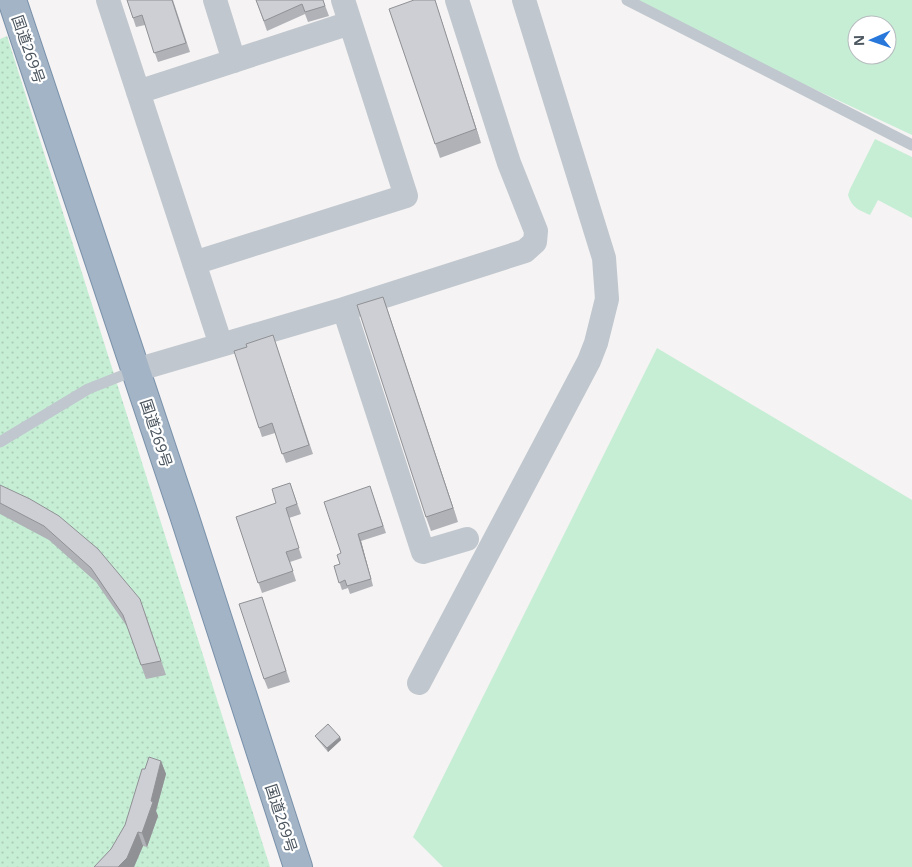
<svg xmlns="http://www.w3.org/2000/svg" width="912" height="867" viewBox="0 0 912 867" font-family="'Noto Sans','Noto Sans JP',sans-serif">
<style>
.green{fill:#c6eed5;fill-rule:evenodd}
.park{fill:url(#park-dots)}
.lines{fill:none;stroke-linecap:round;stroke-linejoin:round}
.trunk-casing{stroke:#7a91a9;stroke-width:30}
.service{stroke:#c0c7ce;stroke-width:11}
.minor{stroke:#c0c7ce;stroke-width:24}
.trunk{stroke:#a2b4c6;stroke-width:28}
.wall{fill:#b0b2b7}
.shaded-wall{fill:#909195}
.building{fill:#cdcfd5;stroke:#909195}
.labels{text-anchor:middle;dominant-baseline:central;stroke-width:4.5;stroke-linejoin:round;paint-order:stroke}
.street-label{font-size:15px;fill:#4c565f;stroke:#fff}
</style>
<defs>
<pattern id="park-dots" width="8" height="8" patternUnits="userSpaceOnUse" patternTransform="scale(1.25)"><rect width="8" height="8" fill="#c6eed5"/><path d="M2 2h.1M6 6h.1" fill="none" stroke="#acceb9" stroke-width="1.8" stroke-linecap="round"/></pattern>
</defs>
<rect width="100%" height="100%" fill="#f5f3f3"/>
<path class="green" d="M 638,0 L 912,0 L 912,135 L 763,65 ZM 857,25 L 887,25 L 887,55 L 857,55 Z
M 875,139 L 912,157 L 912,218 L 878,200 L 870,215 C 859,210 852,208 848,195 L 850,189 Z
M 657,348 L 912,500 L 912,867 L 443,867 L 413,837 Z"/>
<path class="park" d="M 7,36 L 270,867 L 0,867 L 0,39 Z"/>
<g class="lines">
<defs>
<path id="trunk" d="M 12,0 L 184,515 L 298,867"/>
</defs>
<use href="#trunk" class="trunk-casing"/>
<path class="service" d="M 627,0 L 912,145
M 0,442 L 88,389 L 136,370"/>
<path class="minor" d="M 108,0 L 221,345
M 215,0 L 234,61
M 138,92 L 350,23
M 194,263 L 406,196 L 343,0
M 344,309 L 423,552 L 467,539
M 136,370 L 344,309 L 525,251 L 535,242 L 536,231 L 509,163 L 457,0
M 419,683 L 589,361 L 596,343 L 607,299 L 604,258 L 524,0"/>
<use href="#trunk" class="trunk"/>
</g>
<path class="wall" d="M 127,0 L 173,0 L 190,52 L 158,62 L 145,25 L 136,27 Z
M 256,0 L 323,0 L 329,16 L 308,22 L 305,14 L 267,31 Z
M 435,0 L 481,143 L 440,158 L 389,9 Z
M 383,297 L 458,522 L 431,531 L 426,517 Z
M 276,344 L 313,454 L 286,463 L 275,433 L 262,437 L 259,428 Z
M 290,483 L 301,514 L 289,518 L 302,558 L 290,562 L 296,581 L 262,593 L 236,517 L 276,503 Z
M 0,485 L 145,613 L 166,675 L 146,679 L 128,628 L 96,582 L 49,540 L 0,514 Z
M 370,486 L 386,533 L 361,541 L 373,586 L 350,594 L 348,588 L 342,590 L 334,566 L 340,564 Z
M 262,597 L 290,682 L 268,689 L 264,679 Z
M 315,736 L 340,737 L 341,740 L 328,752 L 317,739 Z
M 161,761 L 166,774 L 156,811 L 158,816 L 147,847 L 143,846 L 134,867 L 94,867 L 111,849 L 125,825 L 145,769 Z"/>
<path class="shaded-wall" d="M 435,0 L 437,7 L 481,143 L 476,129 Z
M 383,297 L 388,311 L 458,522 L 453,508 Z
M 358,534 L 361,541 L 373,586 L 371,579 Z
M 340,737 L 341,740 L 328,752 L 327,748 Z
M 161,761 L 166,774 L 156,811 L 158,816 L 147,847 L 142,833 Z
M 138,832 L 143,846 L 134,867 L 118,867 Z"/>
<path class="building" d="M 127,0 L 172,0 L 186,43 L 154,53 L 142,15 L 133,18 Z
M 256,0 L 323,0 L 325,6 L 305,12 L 302,4 L 264,21 Z
M 414,0 L 435,0 L 476,129 L 435,144 L 389,9 Z
M 383,297 L 453,508 L 426,517 L 357,305 Z
M 273,335 L 309,445 L 282,454 L 272,423 L 259,428 L 234,351 L 247,347 L 246,344 Z
M 290,483 L 297,504 L 286,508 L 299,548 L 286,552 L 293,571 L 258,583 L 236,517 L 276,503 L 272,489 Z
M 0,485 L 30,499 L 59,516 L 98,549 L 140,599 L 161,661 L 141,665 L 123,615 L 91,568 L 44,526 L 0,503 Z
M 370,486 L 383,526 L 358,534 L 371,579 L 347,586 L 345,580 L 339,583 L 334,566 L 340,564 L 337,555 L 341,553 L 324,502 Z
M 262,597 L 286,671 L 264,679 L 239,604 Z
M 328,724 L 340,737 L 327,748 L 315,736 Z
M 149,757 L 161,761 L 151,801 L 153,802 L 142,833 L 138,832 L 127,858 L 118,867 L 94,867 L 111,849 L 125,825 L 142,769 L 145,769 Z"/>
<g class="labels">
<g class="street-label">
<text transform="translate(29 49) rotate(71)">国道269号</text>
<text transform="translate(157 433) rotate(72)">国道269号</text>
<text transform="translate(282 818) rotate(72)">国道269号</text>
</g>
</g>
<g transform="translate(872 40) rotate(268)"><circle r="24" fill="#ffffff" stroke="#b7bbbf"/>
<path d="M0-4L9 19L0 12L-9 19Z" fill="#2877da"/>
<text y="-8" font-size="14" font-weight="bold" text-anchor="middle" fill="#4c565f">N</text>
</g>
</svg>
